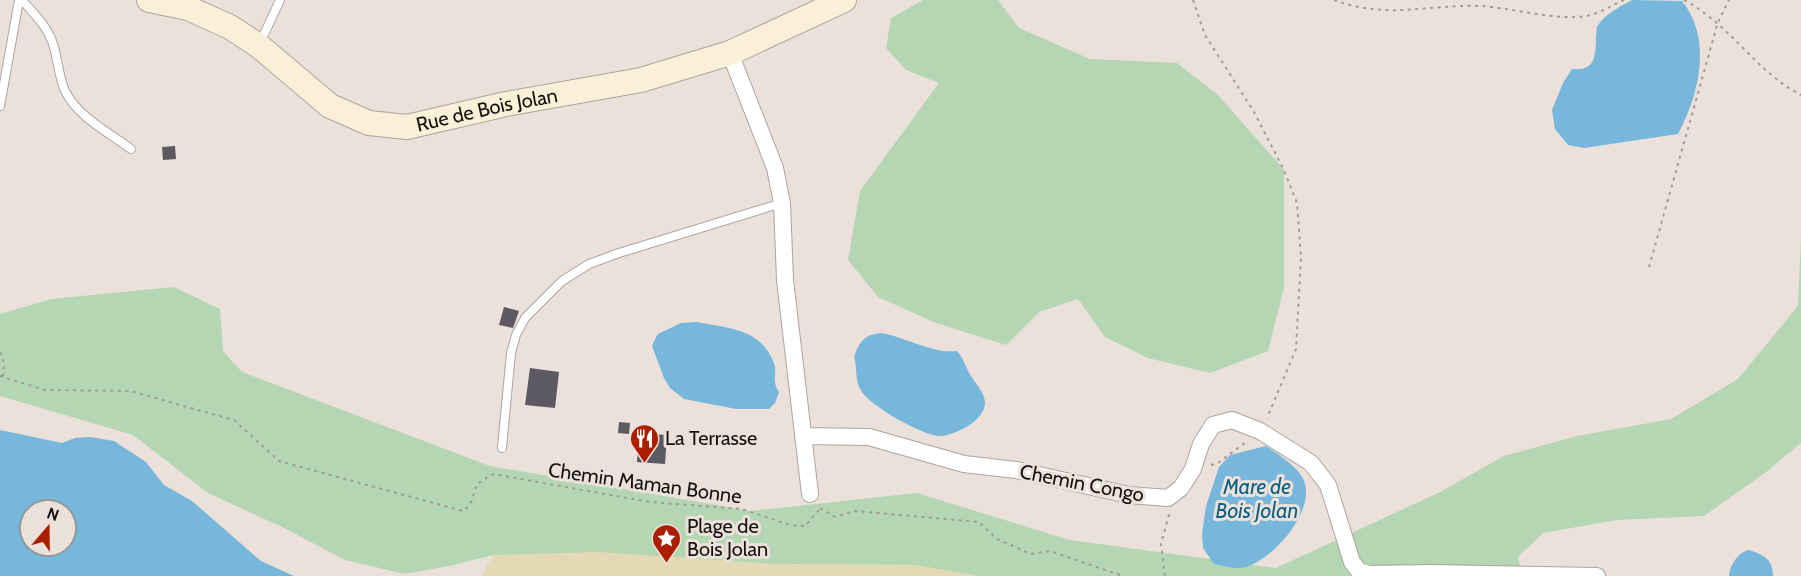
<svg xmlns="http://www.w3.org/2000/svg" width="1801" height="576" viewBox="0 0 1801 576" font-family="Cabin,sans-serif">
<style>
.green{fill:#b5d6b3}
.sand{fill:#e3dab5}
.water{fill:#76b7db;fill-rule:evenodd}
.building{fill:#5c5962}
.lines{fill:none;stroke-linecap:round;stroke-linejoin:round}
.lane-casing{stroke:#ada49e;stroke-width:10}
.street-casing{stroke:#ada49e;stroke-width:18}
.secondary-casing{stroke:#ada49e;stroke-width:26}
.path{stroke:#a29a95;stroke-width:2;stroke-dasharray:3 4.5;stroke-linecap:butt}
.lane{stroke:#fff;stroke-width:8}
.street{stroke:#fff;stroke-width:16}
.secondary{stroke:#faf0d7;stroke-width:24}
.labels{text-anchor:middle;dominant-baseline:central;stroke-width:6;stroke-linejoin:round;paint-order:stroke}
.street-label{font-size:20px;fill:#151210;stroke:#ebe1da}
.poi-label{font-size:20px;fill:#151210;stroke:#ebe1da;text-anchor:start}
.water-label{font-size:21px;font-style:italic;fill:#0b6082;stroke:#ebe1da}
</style>
<rect width="100%" height="100%" fill="#ebe1da"/>
<path class="green" d="M 923,0 L 998,0 L 1019,28 L 1090,59 L 1177,63 L 1218,95 L 1284,170 L 1284,288 L 1268,351 L 1210,373 L 1148,358 L 1105,337 L 1078,299 L 1039,312 L 1006,345 L 936,323 L 878,297 L 848,260 L 860,191 L 939,83 L 906,70 L 886,48 L 891,18 Z
M 1801,237 L 1801,443 L 1766,472 L 1704,516 L 1617,520 L 1543,533 L 1518,557 L 1522,576 L 979,576 L 914,565 L 774,564 L 493,555 L 454,565 L 405,574 L 345,560 L 284,528 L 208,493 L 133,435 L 0,396 L 0,314 L 51,299 L 174,287 L 220,309 L 223,351 L 242,372 L 490,466 L 751,511 L 917,493 L 1070,540 L 1276,568 L 1440,492 L 1504,456 L 1577,436 L 1671,419 L 1738,379 L 1798,306 Z"/>
<path class="sand" d="M 598,552 L 774,564 L 914,565 L 979,576 L 481,576 L 493,555 Z"/>
<path class="water" d="M 1632,0 L 1682,1 C 1713,39 1699,95 1678,134 L 1584,148 L 1568,145 L 1555,129 L 1552,110 L 1563,83 L 1572,69 C 1601,72 1594,48 1597,27 C 1604,14 1620,7 1632,0 Z
M 697,322 C 726,328 760,328 773,361 C 779,373 770,378 779,392 L 775,403 L 769,409 L 736,409 L 684,399 L 670,388 L 664,378 L 652,346 L 657,335 L 660,333 L 681,323 Z
M 881,333 C 906,337 932,354 957,351 C 964,358 966,370 973,379 C 977,385 985,394 985,403 C 985,420 956,435 941,436 C 924,437 871,406 862,392 C 854,381 858,370 854,357 C 860,341 864,335 881,333 Z
M 0,430 L 62,443 L 75,438 L 90,437 L 114,441 L 146,462 L 164,485 L 192,501 L 261,561 L 294,576 L 0,576 ZM 30,510 L 66,510 L 66,546 L 30,546 Z
M 1266,446 C 1278,454 1302,469 1305,484 C 1313,514 1273,559 1246,567 C 1236,570 1224,566 1214,564 L 1203,548 L 1202,534 L 1206,506 L 1219,467 L 1230,455 Z
M 1749,550 C 1764,555 1773,559 1773,576 L 1729,576 C 1730,565 1738,552 1749,550 Z"/>
<path class="building" d="M 175,146 L 176,159 L 163,160 L 162,147 Z
M 504,307 L 519,311 L 513,328 L 499,325 Z
M 530,368 L 559,372 L 555,408 L 525,405 Z
M 619,422 L 630,423 L 629,434 L 618,433 Z
M 639,433 L 667,435 L 665,464 L 637,462 Z"/>
<g class="lines">
<defs>
<path id="lane" d="M 22,0 C 33,13 46,25 52,41 C 58,57 58,75 65,91 C 78,117 108,132 131,149
M 260,43 L 280,0
M 0,106 L 19,0
M 502,448 L 511,353 L 516,335 L 525,318 L 562,281 L 589,264 L 619,253 L 782,203"/>
<path id="street" d="M 730,53 L 775,168 L 782,203 L 785,280 L 810,494
M 803,436 L 869,437 L 964,464 L 1016,470 L 1129,495 L 1168,498 L 1181,488 L 1193,469 L 1201,444 L 1213,425 L 1232,420 L 1260,431 L 1311,463 L 1328,485 L 1352,562 L 1359,571 L 1369,574 L 1430,573 L 1597,576"/>
<g id="secondary">
<path id="s1" d="M 149,0 L 188,8 L 230,27 L 259,46 L 330,106 L 369,123 L 407,127 L 506,104 L 641,80 L 730,53 L 844,0"/>
</g>
</defs>
<use href="#lane" class="lane-casing"/>
<use href="#street" class="street-casing"/>
<use href="#secondary" class="secondary-casing"/>
<path class="path" d="M 1193,0 L 1205,35 L 1254,112 L 1284,170 L 1297,203 L 1301,257 L 1296,349 L 1267,418
M 1334,0 C 1389,20 1426,4 1481,6 C 1512,8 1557,21 1586,16 C 1599,14 1612,5 1624,0
M 1684,0 C 1731,25 1756,72 1801,95
M 1649,267 L 1718,22 L 1729,0
M 0,352 L 4,363 L 3,377
M 0,376 L 45,390 L 130,391 L 234,420 L 279,461 L 463,511 L 470,505 L 477,484 L 493,474 L 650,502 L 742,509 L 790,525 L 805,526 L 820,509
M 1211,465 L 1218,463 L 1246,442
M 820,508 L 835,517 L 855,511 L 979,522 L 997,539 L 1031,554 L 1050,551 L 1123,576
M 1165,576 L 1161,544 L 1170,511"/>
<use href="#lane" class="lane"/>
<use href="#street" class="street"/>
<use href="#secondary" class="secondary"/>
</g>
<defs>
<symbol id="restaurant-pin" viewBox="-11 -11 22 30"><path d="M0 17L-7.5 6A9.5 9.5 0 1 1 7.5 6Z" fill="#ac1e00" stroke="#ebe1da"/><path d="M-5-6h1v4h1v-4h1v4h1v-4h1v5L-1.5 .5V6h-2V.5L-5-1ZM5-6V6H3V1.5H1.5Q1.5-4 5-6Z" fill="#fff"/></symbol>
<symbol id="sight-pin" viewBox="-11 -11 22 30"><path d="M0 17L-7.5 6A9.5 9.5 0 1 1 7.5 6Z" fill="#ac1e00" stroke="#ebe1da"/><path d="M0-6L1.8-2.2L6-1.7L2.9 1.2L3.7 5.4L0 3.3L-3.7 5.4L-2.9 1.2L-6-1.7L-1.8-2.2Z" fill="#fff"/></symbol>
</defs>
<g fill-rule="evenodd">
<use href="#restaurant-pin" x="628" y="422" width="33" height="45"/>
<use href="#sight-pin" x="650" y="522" width="33" height="45"/>
</g>
<g class="labels">
<g class="street-label">
<text stroke="none"><textPath href="#s1" startOffset="376">Rue de Bois Jolan</textPath></text>
<text transform="translate(645 483) rotate(8)">Chemin Maman Bonne</text>
<text transform="translate(1082 483) rotate(11)">Chemin Congo</text>
</g>
<g class="poi-label">
<text x="665" y="438">La Terrasse</text>
<text x="687" y="526">Plage de<tspan x="687" dy="23">Bois Jolan</tspan></text>
</g>
<g class="water-label">
<text x="1257" y="486">Mare de<tspan x="1257" dy="24">Bois Jolan</tspan></text>
</g>
</g>
<g transform="translate(48 528) rotate(20)"><circle r="28" fill="#ebe1da" stroke="#958e89" stroke-width="1.5"/>
<path d="M0-4.5L10 22L0 15L-10 22Z" fill="#ac1e00"/>
<text y="-9" font-size="16" font-weight="bold" text-anchor="middle" fill="#151210">N</text>
</g>
</svg>
